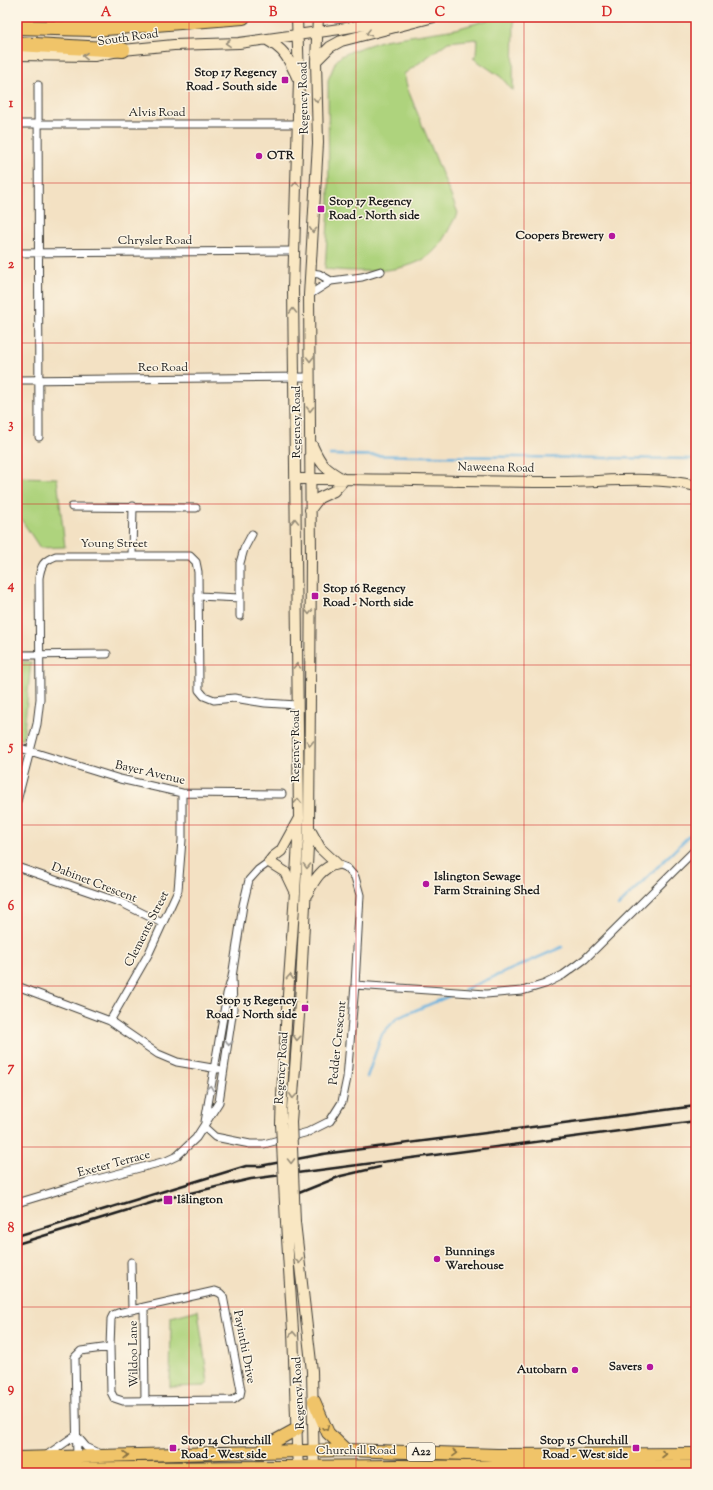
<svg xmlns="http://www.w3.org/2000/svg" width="713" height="1490" viewBox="0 0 713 1490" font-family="'Sorts Mill Goudy',serif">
<rect width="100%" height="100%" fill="#fcf5e5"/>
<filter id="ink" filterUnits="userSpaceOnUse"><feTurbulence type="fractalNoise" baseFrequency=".025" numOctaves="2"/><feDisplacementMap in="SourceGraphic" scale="8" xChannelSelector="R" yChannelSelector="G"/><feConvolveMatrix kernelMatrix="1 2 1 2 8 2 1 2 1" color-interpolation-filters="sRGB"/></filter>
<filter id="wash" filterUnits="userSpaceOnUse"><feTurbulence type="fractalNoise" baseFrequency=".012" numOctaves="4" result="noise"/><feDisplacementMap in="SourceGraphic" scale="16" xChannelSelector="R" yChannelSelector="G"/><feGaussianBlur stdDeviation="0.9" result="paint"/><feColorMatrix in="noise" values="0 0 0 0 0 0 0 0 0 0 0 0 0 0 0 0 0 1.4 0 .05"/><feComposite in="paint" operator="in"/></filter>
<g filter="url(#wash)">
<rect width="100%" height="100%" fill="#f3e1c3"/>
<path fill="#aed37d" stroke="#65784c" d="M498 17H514L513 91 501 77 473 58 476 55 477 39 448 42 404 74 408 90 458 213C451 224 445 239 436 249 413 276 357 272 325 269L329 207 328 80 336 61 341 56 354 50 384 40 456 29Z
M17 477 57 478 65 547 40 548 17 513Z
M17 662H31L23 740 17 738Z
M198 1310 208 1383 205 1386 170 1387 171 1317Z"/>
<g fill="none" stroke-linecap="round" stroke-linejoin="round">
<path stroke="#65afdd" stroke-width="2.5" d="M330 455 696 459
M618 906 696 829
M464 990 562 947
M367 1077 382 1034 397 1018 454 994"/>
</g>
</g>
<g filter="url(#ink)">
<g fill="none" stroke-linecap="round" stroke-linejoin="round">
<defs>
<path id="street" d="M38 85 39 437
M17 124H298
M17 253 293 251
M331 281 362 277 381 271
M309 295 331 281 319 274 310 273
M17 380 310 377
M72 507 196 508
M132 555 133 506
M198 596 240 598
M240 616V563L244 549 252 534
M17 655 107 654
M17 747 120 779 182 793 282 794
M17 801 37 724 40 699 39 578C41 565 43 561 56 556H190L196 562 198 572 199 690 204 696 214 700 234 698 265 703 297 705
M17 867 122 903 162 923
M355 985 486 994 522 991 545 984 563 975 585 959 696 849
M17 986 110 1021 158 1054 177 1062 218 1069
M110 1021 149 953 178 890 182 840V793
M205 1122 227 994 232 977 243 905 249 880 258 870 269 862
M204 1127 215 1137 250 1144H264L308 1132 330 1121 342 1102 347 1078 355 985 360 895 355 877 347 868 337 864
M17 1203 90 1181 166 1161 177 1156 196 1138 219 1102 233 1009 232 977
M131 1262 132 1309
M144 1307 145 1401
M47 1455 76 1435 86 1447 101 1454
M77 1459 75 1357 81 1351 110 1347 111 1319 113 1315 118 1313 215 1291 220 1293 223 1296 241 1390 240 1395 233 1400 123 1401 114 1398 111 1392 110 1347"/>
<path id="secondary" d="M267 40C285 50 288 58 297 77
M17 55 94 56 123 50 174 45 239 43 340 29 409 17
M316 61 330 47 341 41 434 17
M312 445C321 465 325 469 343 479
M295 479C383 478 471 482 560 482 605 482 651 475 696 486
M310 510 319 498 334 491 344 480
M309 828 320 848 337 864
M295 893 285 872 269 862 273 857 281 851 298 820
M307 894C314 881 321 867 337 864
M291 1122 300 1002 309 827 311 559 309 295 318 143 316 61 318 17
M281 1124C284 1022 295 920 299 818L293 290 299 80 297 17
M295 1222 312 1371 314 1473
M286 1223 293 1331 298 1473"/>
<path id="primary" d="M314 1401 328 1433 346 1450
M262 1451 266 1446 297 1429
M17 1458 346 1450 497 1455 696 1454
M17 1469 398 1466 476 1467 696 1466"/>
<path id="highway" d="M17 27 93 29 243 17
M17 44 123 50"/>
</defs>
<use href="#street" stroke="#3c3a35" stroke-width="9"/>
<use href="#secondary" stroke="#3c3a35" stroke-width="12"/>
<use href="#primary" stroke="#3c3a35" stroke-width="14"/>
<use href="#highway" stroke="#3c3a35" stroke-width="16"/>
<use href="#street" stroke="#fff" stroke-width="7"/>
<use href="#secondary" stroke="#f9e7c3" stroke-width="10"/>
<use href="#primary" stroke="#f0c469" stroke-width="12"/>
<use href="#highway" stroke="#f0c469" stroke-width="14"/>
<path stroke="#1c1c1c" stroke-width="2.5" d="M294 1195 341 1176 380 1167
M17 1236 246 1166H260L323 1154 696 1106
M17 1244 164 1199 251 1179 696 1121"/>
<defs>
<path id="secondary-bridge" d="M291 1122 295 1222
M281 1124 286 1223"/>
</defs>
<use href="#secondary-bridge" stroke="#3c3a35" stroke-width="12" stroke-linecap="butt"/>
<use href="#secondary-bridge" stroke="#f9e7c3" stroke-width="10"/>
</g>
<defs><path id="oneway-chevron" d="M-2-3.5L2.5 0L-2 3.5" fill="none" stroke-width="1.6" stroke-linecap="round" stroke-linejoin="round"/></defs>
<g stroke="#968c78">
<use href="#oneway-chevron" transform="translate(369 33) rotate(166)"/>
<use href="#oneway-chevron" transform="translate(228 43) rotate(178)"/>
<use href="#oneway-chevron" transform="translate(85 56) rotate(-179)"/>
<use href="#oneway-chevron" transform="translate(317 100) rotate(89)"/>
<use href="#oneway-chevron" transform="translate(296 184) rotate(-88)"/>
<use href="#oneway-chevron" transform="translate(313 230) rotate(94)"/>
<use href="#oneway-chevron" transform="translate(293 311) rotate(-91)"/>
<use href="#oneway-chevron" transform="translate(310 359) rotate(90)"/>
<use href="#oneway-chevron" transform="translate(310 409) rotate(90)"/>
<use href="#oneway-chevron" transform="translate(295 521) rotate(-91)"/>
<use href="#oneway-chevron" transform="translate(309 612) rotate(91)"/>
<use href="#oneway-chevron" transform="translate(297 666) rotate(-91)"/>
<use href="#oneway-chevron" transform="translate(310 743) rotate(90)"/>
<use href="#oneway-chevron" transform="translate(298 801) rotate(-90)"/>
<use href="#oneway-chevron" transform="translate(307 866) rotate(92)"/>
<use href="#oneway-chevron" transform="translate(290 977) rotate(-86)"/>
<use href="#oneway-chevron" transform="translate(297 1038) rotate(94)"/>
<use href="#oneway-chevron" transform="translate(293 1096) rotate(94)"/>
<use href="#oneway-chevron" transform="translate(291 1161) rotate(89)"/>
<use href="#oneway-chevron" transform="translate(299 1261) rotate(84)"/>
<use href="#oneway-chevron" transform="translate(293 1334) rotate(-92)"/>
</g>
<g stroke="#999">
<use href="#oneway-chevron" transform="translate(229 1043) rotate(100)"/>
<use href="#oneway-chevron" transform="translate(210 1088) rotate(-81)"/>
</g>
<g stroke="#867042">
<use href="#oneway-chevron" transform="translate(326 1428) rotate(65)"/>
<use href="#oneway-chevron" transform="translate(455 1453) rotate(2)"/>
<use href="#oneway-chevron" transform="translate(664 1454)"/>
<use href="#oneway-chevron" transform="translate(126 1455) rotate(-1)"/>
</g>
</g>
<path fill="none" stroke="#d62828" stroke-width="1" stroke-opacity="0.55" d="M189 17V1473M356 17V1473M524 17V1473M17 183H696M17 343H696M17 504H696M17 665H696M17 825H696M17 986H696M17 1147H696M17 1307H696"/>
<g fill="#b5179e" stroke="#fcf5e5" stroke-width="1.5">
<rect x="281" y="76" width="8" height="8" rx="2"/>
<circle cx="259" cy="156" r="4"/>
<rect x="317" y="205" width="8" height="8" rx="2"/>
<circle cx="612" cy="236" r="4"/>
<rect x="311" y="592" width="8" height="8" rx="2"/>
<circle cx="426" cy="884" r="4"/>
<rect x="301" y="1004" width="8" height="8" rx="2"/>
<rect x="163" y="1195" width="10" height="10" rx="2"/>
<circle cx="437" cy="1259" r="4"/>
<circle cx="650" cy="1367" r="4"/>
<circle cx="575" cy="1370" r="4"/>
<rect x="169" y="1444" width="8" height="8" rx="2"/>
<rect x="632" y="1444" width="8" height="8" rx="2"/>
</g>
<g text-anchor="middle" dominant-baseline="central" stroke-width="3" stroke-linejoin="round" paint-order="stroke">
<rect fill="#fcf5e5" stroke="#5f5d58" stroke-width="1" x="407" y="1443" width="28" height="18" rx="3"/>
<g font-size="11" font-weight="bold" fill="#1c1c1c">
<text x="421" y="1452">A22</text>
</g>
<g font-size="12" fill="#1c1c1c" stroke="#fcf5e5">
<text transform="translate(128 38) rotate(-8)">South Road</text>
<text transform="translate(304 98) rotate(-91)">Regency Road</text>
<text x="157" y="113">Alvis Road</text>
<text x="155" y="241">Chrysler Road</text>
<text x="163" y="368">Reo Road</text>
<text transform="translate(297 422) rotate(-90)">Regency Road</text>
<text transform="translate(496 468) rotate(1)">Naweena Road</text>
<text x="114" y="544">Young Street</text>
<text transform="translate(296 746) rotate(-90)">Regency Road</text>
<text transform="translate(150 773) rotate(13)">Bayer Avenue</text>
<text transform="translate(94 883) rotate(21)">Dabinet Crescent</text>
<text transform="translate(147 929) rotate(-63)">Clements Street</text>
<text transform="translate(338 1043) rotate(-84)">Pedder Crescent</text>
<text transform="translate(282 1068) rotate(-86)">Regency Road</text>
<text transform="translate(114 1164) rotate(-15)">Exeter Terrace</text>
<text transform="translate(244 1347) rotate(79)">Payinthi Drive</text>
<text transform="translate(134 1354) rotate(-91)">Wildoo Lane</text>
<text transform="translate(299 1393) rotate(-93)">Regency Road</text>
<text x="356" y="1451">Churchill Road</text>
</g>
<g font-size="12" font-weight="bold" fill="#1c1c1c" stroke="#fcf5e5" text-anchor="start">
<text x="277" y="73" text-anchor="end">Stop 17 Regency<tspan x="277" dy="14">Road - South side</tspan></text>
<text x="267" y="156">OTR</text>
<text x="329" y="202">Stop 17 Regency<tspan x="329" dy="14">Road - North side</tspan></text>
<text x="604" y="236" text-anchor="end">Coopers Brewery</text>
<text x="323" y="589">Stop 16 Regency<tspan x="323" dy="14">Road - North side</tspan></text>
<text x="434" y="877">Islington Sewage<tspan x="434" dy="14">Farm Straining Shed</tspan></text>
<text x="297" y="1001" text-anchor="end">Stop 15 Regency<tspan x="297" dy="14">Road - North side</tspan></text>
<text x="177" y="1200">Islington</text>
<text x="445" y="1252">Bunnings<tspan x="445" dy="14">Warehouse</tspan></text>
<text x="642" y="1367" text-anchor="end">Savers</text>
<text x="567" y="1370" text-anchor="end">Autobarn</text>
<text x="181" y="1441">Stop 14 Churchill<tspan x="181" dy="14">Road - West side</tspan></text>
<text x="628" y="1441" text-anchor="end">Stop 15 Churchill<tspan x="628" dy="14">Road - West side</tspan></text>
</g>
</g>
<rect width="713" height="1490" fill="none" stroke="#fcf5e5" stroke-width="44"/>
<rect x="22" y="22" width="669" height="1446" fill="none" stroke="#d62828" stroke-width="1.5"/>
<g font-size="13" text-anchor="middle" font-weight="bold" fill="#d62828">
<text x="106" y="16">A</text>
<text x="273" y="16">B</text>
<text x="440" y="16">C</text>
<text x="607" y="16">D</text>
<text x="11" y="107">1</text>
<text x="11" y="268">2</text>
<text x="11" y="428">3</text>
<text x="11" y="589">4</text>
<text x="11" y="750">5</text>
<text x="11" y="910">6</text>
<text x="11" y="1071">7</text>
<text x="11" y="1232">8</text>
<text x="11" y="1392">9</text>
</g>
</svg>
